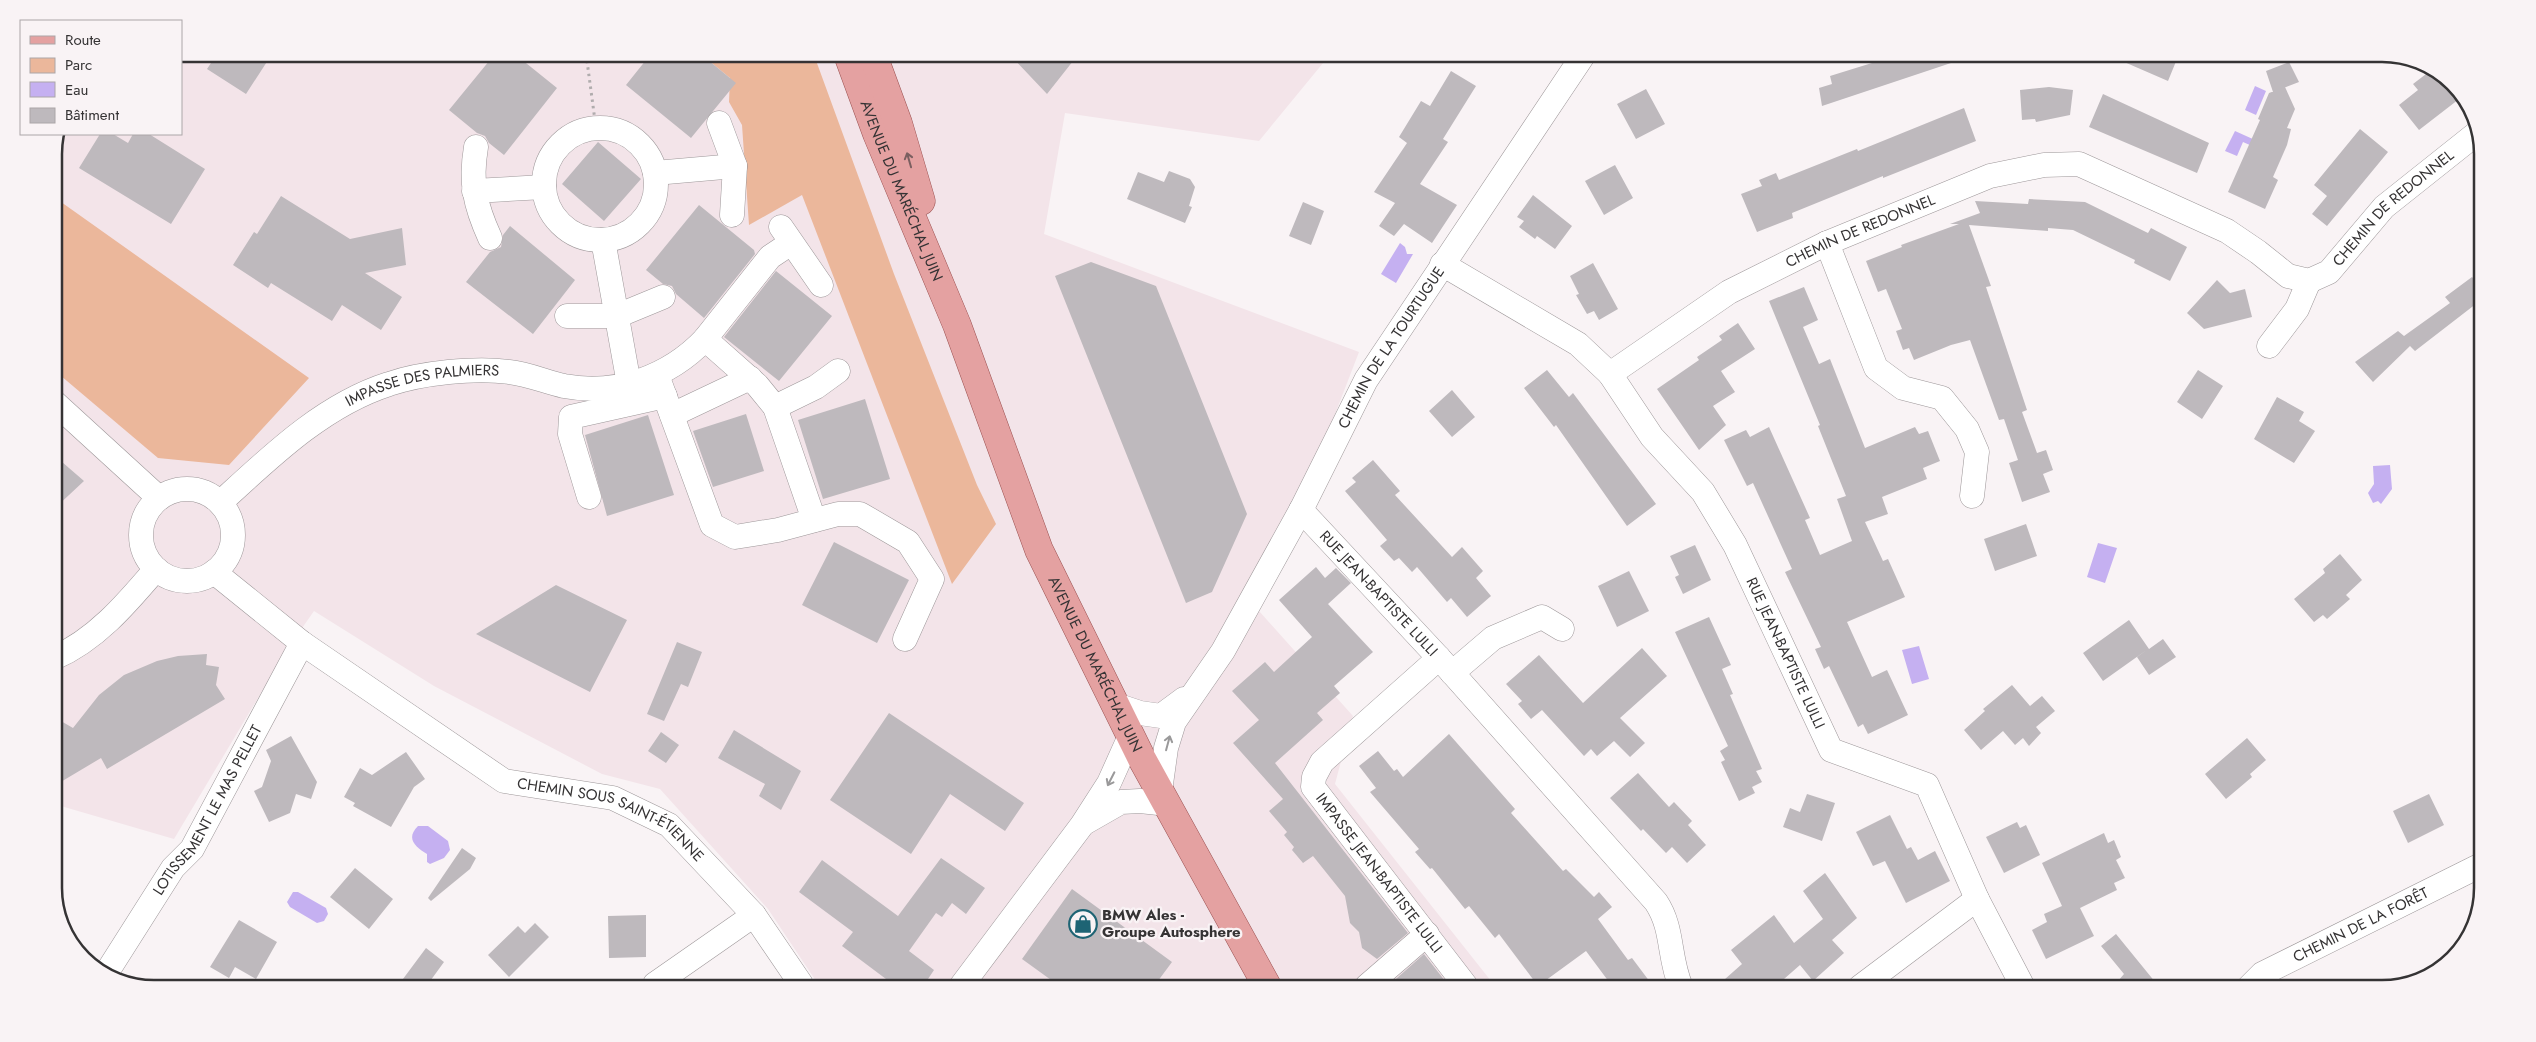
<svg xmlns="http://www.w3.org/2000/svg" width="2536" height="1042" viewBox="0 0 2536 1042" font-family="Jost,sans-serif">
<rect width="100%" height="100%" fill="#f9f3f5"/>
<path fill="#f3e4e9" d="M181 54 1328 57 1259 141 1065 113 1044 234 1359 352 1259 611 1353 716 1335 784 1495 986 818 984 768 909 660 789 602 774 434 686 314 611 286 651 174 839 54 804V148L58 134H181Z"/>
<path fill="#ebb79b" d="M702 55H814L894 274 977 485 996 524 952 584 802 195 749 225 742 125 729 102 730 78Z
M54 197 309 378 229 465 158 458 54 370Z"/>
<path fill="#c5b0f1" d="M2255 86 2266 91 2256 115 2245 110Z
M2235 131 2255 140 2252 146 2243 142 2237 156 2225 151Z
M1400 243 1405 247 1407 254H1413L1396 283 1381 274Z
M2390 465 2392 489 2381 504 2378 501 2373 503 2368 493 2374 484 2373 466Z
M2098 543 2117 548 2105 583 2087 577Z
M1919 646 1929 679 1912 684 1902 650Z
M418 826H428L448 841 450 850 444 858 430 864 427 862V854C416 847 405 839 418 826Z
M293 892H298L326 908 328 914 324 921 317 923 290 907 287 902Z"/>
<path fill="#beb9bd" d="M217 54H272L246 94 207 69Z
M494 55H516L557 88 504 155 489 143 485 136 477 133 449 110Z
M650 55H702L736 83 691 138 626 85Z
M1011 56H1077L1047 94Z
M1888 58H1953L1954 62 1822 106 1819 88 1832 84 1830 76Z
M2115 58 2165 59H2177L2168 81Z
M2289 62 2299 82 2273 92 2266 71Z
M1451 71 1476 86 1443 139 1448 142 1420 184 1457 205 1432 243 1404 224 1394 236 1379 226 1395 203 1374 192 1407 143 1399 137 1421 101 1430 106Z
M2430 71 2461 93 2463 96 2419 130 2399 105 2418 90 2413 84Z
M2049 87 2073 90 2070 115 2036 122 2035 119 2022 120 2020 90Z
M2285 87 2295 109 2287 128 2291 129 2287 145 2273 177 2278 180 2265 209 2228 192 2260 120 2258 119 2269 93Z
M1646 89 1665 124 1636 139 1617 104Z
M2103 94 2209 143 2197 173 2089 127Z
M1964 108 1976 141 1883 178V176L1792 213 1793 218 1757 232 1741 194 1762 186 1759 180 1776 173 1779 180 1857 149 1858 151Z
M2360 129 2388 152 2327 226 2312 214 2327 196 2314 185Z
M100 134H113L128 143 133 134H149L205 169 171 224 79 168Z
M598 142 641 179 604 221 562 184Z
M1615 165 1633 198 1604 215 1585 181Z
M1169 171 1190 179 1195 187 1189 206 1192 207 1185 223 1127 199 1138 172 1164 182Z
M1533 195 1572 226 1555 249 1537 236 1535 239 1519 227 1524 221 1517 217Z
M281 196 350 239 402 228 406 265 365 273 402 297 381 330 342 305 332 321 271 283 268 288 233 265 254 232 257 234Z
M2029 199 2085 202 2148 233 2151 228 2187 247 2170 281 2134 263 2135 260 2073 230 2048 228V231L1969 225 1991 286 1986 287 2027 410 2022 412 2037 453 2046 450 2053 470 2043 474 2050 492 2022 502 2009 463 2018 460 2004 419 1999 420 1970 340 1951 345 1914 360 1909 348 1903 350 1896 331 1902 329 1886 289 1878 292 1866 261 1902 247 1901 245 1959 224H1950L1980 213 1975 201 2028 204Z
M1303 202 1324 211 1311 245 1289 236Z
M699 205 754 250 755 254 704 318 676 294 672 286 663 284 646 270Z
M510 226 575 280 533 334 466 282 490 252 501 247 503 235Z
M1091 262 1156 286 1247 514 1212 592 1186 603 1055 276Z
M1593 263 1618 309 1599 320 1594 311 1587 314 1576 295 1579 294 1570 276Z
M776 271 832 316 779 381 724 337Z
M2472 277 2481 286V300L2415 351 2410 346 2373 382 2355 362 2398 331 2404 336 2450 303 2445 297Z
M2217 280 2230 293 2245 289 2252 317 2204 329 2187 313Z
M1804 287 1818 320 1803 327 1819 364 1830 359 1865 448 1915 427 1919 434 1928 431 1940 461 1923 468 1927 479 1882 497 1888 514 1865 522 1883 561 1888 559 1905 597 1847 622 1872 677 1887 670 1908 715 1868 734 1863 724 1858 727 1829 666 1824 669 1815 649 1821 647 1785 572 1792 569 1753 483 1747 486 1724 440 1746 430 1750 437 1769 427 1810 518 1805 520 1820 555 1852 541 1837 499 1846 496 1818 426 1820 425 1769 301Z
M1738 323 1755 349 1721 371 1735 392 1713 406 1726 425 1699 450 1657 389 1699 360 1697 357 1722 340 1719 336Z
M1547 370 1569 397 1573 393 1656 504 1627 526 1556 425 1554 427 1524 388Z
M2198 370 2223 386 2202 419 2177 402Z
M1452 390 1475 417 1452 437 1429 411Z
M2277 397 2304 412 2299 421 2315 431 2294 463 2254 439Z
M865 399 890 479 823 499 798 420Z
M746 414 764 471 713 487 693 431Z
M648 415 674 495 607 516 585 435Z
M54 455 84 481 54 509Z
M1373 460 1400 491 1395 495 1452 557 1462 547 1483 571 1476 578 1491 596 1467 617 1451 598 1447 602 1417 567 1412 572 1399 558 1394 561 1380 546 1387 540 1345 491 1356 482 1352 478Z
M2026 524 2037 556 1995 571 1984 539Z
M834 542 909 580 877 643 802 605Z
M1695 545 1711 580 1683 594 1675 577 1679 575 1670 556Z
M2340 554 2362 580 2346 595 2350 599 2327 619 2323 615 2314 622 2294 599 2325 573 2323 569Z
M1316 567 1325 578 1336 568 1351 583 1328 604 1373 652 1334 686 1340 693 1317 713 1323 720 1275 763 1408 933 1377 959 1362 948 1359 932 1350 923 1345 896 1313 856 1303 863 1292 850 1294 847 1284 835 1287 832 1269 811 1283 799 1233 743 1259 720 1232 691 1265 662 1274 672 1312 637 1279 600Z
M1629 571 1649 611 1617 627 1598 586Z
M556 585 627 620 590 692 476 634Z
M1709 617 1731 665 1722 669 1733 694 1730 695 1762 769 1756 771 1762 782 1752 787 1755 793 1739 801 1721 762 1725 760 1720 751 1728 746 1675 632Z
M2129 620 2149 649 2163 639 2176 657 2149 675 2137 657 2148 649 2103 681 2083 653Z
M677 642 702 652 688 687 681 684 664 721 647 714Z
M1642 648 1667 676 1620 718 1645 743 1630 757 1614 741 1597 756 1591 749 1584 756 1542 710 1531 719 1518 704 1522 701 1506 684 1539 655 1583 703Z
M207 654 206 665 219 667 216 685 225 699 107 769 101 758 54 786V717L73 728 99 695 124 675 157 661 178 656Z
M2012 685 2030 706 2042 696 2055 711 2036 727 2041 733 2029 746 2023 738 2015 745 2003 731 1981 750 1964 730 1985 711 1983 709Z
M889 713 1024 803 1005 831 950 794 911 854 830 800Z
M734 730 801 771 781 810 759 796 765 784 718 758Z
M661 732 679 745 666 763 648 751Z
M1449 734 1515 809 1511 813 1563 871 1566 869 1594 897 1599 892 1612 907 1598 919 1628 960 1632 958 1653 986H1612L1586 951 1538 986 1499 934 1495 938 1469 906 1465 909 1432 868 1430 869 1415 852 1419 849 1370 792 1376 788 1359 766 1378 751 1394 771 1397 769 1403 777Z
M291 736 317 782 311 799 296 794 290 813 269 822 254 791 262 787 271 761 266 750Z
M2247 738 2266 760 2250 774 2252 777 2226 799 2205 774Z
M406 752 425 779 414 787 391 827 353 806 355 803 344 797 360 768 372 775Z
M1638 773 1669 807 1674 802 1692 821 1688 825 1706 845 1687 863 1672 847 1666 853 1643 829 1641 831 1610 798Z
M1807 794 1835 803 1822 841 1783 827 1790 808 1800 812Z
M2429 794 2444 825 2408 843 2393 811Z
M1890 815 1907 849 1911 847 1918 860 1935 851 1950 881 1906 903 1885 861 1873 866 1856 832Z
M2017 822 2020 828 2026 825 2040 855 2004 873 1986 837Z
M2104 833 2108 843 2114 840 2121 857 2116 860 2125 878 2114 883 2117 890 2080 908 2094 936 2046 959 2032 930 2047 922 2044 914 2062 906 2042 863Z
M462 848 476 858 470 869 431 901 428 898Z
M941 858 985 888 966 914 952 903 942 917 936 913 909 951 934 970 924 985H894L842 946 853 932 799 892 822 860 898 916Z
M355 868 393 899 369 929 330 897Z
M1825 873 1857 918 1832 940 1844 953 1813 981 1800 965 1775 987H1716L1742 964 1731 950 1774 915 1794 943 1823 919 1803 891Z
M1072 889 1172 962 1155 985H1058L1022 959Z
M646 915V957L609 958 608 916Z
M239 920 277 942 256 979 235 967 229 978 210 967Z
M535 923 549 937 509 977 488 955 518 926 525 933Z
M2116 934 2160 988H2112L2124 974 2101 946Z
M426 948 444 962 428 984 400 983Z
M1424 954 1449 986H1388Z"/>
<g fill="none" stroke-linecap="round" stroke-linejoin="round">
<defs>
<g id="minor">
<path d="M719 123 735 166 732 215"/>
<circle cx="600" cy="184" r="56"/>
<path d="M476 147C470 183 475 205 490 238"/>
<path d="M655 173 735 166"/>
<path d="M474 191 544 187"/>
<path d="M781 227 821 285"/>
<path d="M603 240 629 384"/>
<path d="M1827 243 1876 368 1903 388 1942 398 1967 429 1977 452 1972 496"/>
<path id="s1" d="M1442 264 1578 344 1610 374 1729 292 1827 243 1990 176 2044 165 2079 164 2227 231 2258 252 2288 276 2309 281 2329 272 2384 207 2477 133"/>
<path d="M567 316H617L663 297"/>
<path d="M705 339 770 257 791 243"/>
<path d="M2269 346 2297 309 2309 281"/>
<path id="s2" d="M1610 374 1652 437 1703 492 1735 545 1831 750 1927 785 1977 899 2023 987"/>
<path d="M657 375 712 525 735 537 778 530 838 514H860L908 542 932 579 905 639"/>
<path d="M54 402 159 498"/>
<path d="M775 407 816 387 838 371"/>
<path d="M672 415 750 378"/>
<circle cx="187" cy="535" r="46"/>
<path d="M589 497 570 434 571 417 665 396"/>
<path id="s3" d="M220 503C270 457 323 405 389 384 421 373 476 367 509 372 528 374 546 382 564 386 616 396 669 377 705 339L757 385 775 407 814 520"/>
<path id="s4" d="M1301 510 1439 658 1656 902C1674 929 1668 957 1681 987"/>
<path id="s5" d="M214 572 302 643 504 781 613 798 669 825 754 915 801 984"/>
<path d="M54 658C96 640 127 603 156 569"/>
<path id="s6" d="M1439 658 1322 762 1314 777 1313 787 1466 986"/>
<path d="M1452 673 1493 638 1542 617 1562 629"/>
<path d="M1116 705 1140 713 1161 716 1184 699"/>
<path id="s7" d="M1160 791 1166 748 1174 722 1223 651 1301 510 1366 380 1582 57"/>
<path d="M1086 822 1121 802 1140 801 1168 804"/>
<path id="s8" d="M107 972 173 868 192 849 302 643"/>
<path d="M655 984 754 915"/>
<path d="M962 985 1082 825 1109 783 1131 734"/>
<path d="M1367 986 1427 934"/>
<path d="M1860 987 1977 899"/>
<path id="s9" d="M2248 988 2262 974 2477 867"/>
</g>
<g id="major">
<path id="s10" d="M848 55 877 134 957 325 1039 550 1142 759 1267 986"/>
<path d="M873 55 898 123 921 201"/>
</g>
</defs>
<use href="#minor" stroke="#9d9799" stroke-width="25"/>
<use href="#major" stroke="#9b5252" stroke-width="29"/>
<path stroke="#b0acad" stroke-width="3" stroke-dasharray="2.5 4" stroke-linecap="butt" d="M584 55 587 61 596 128"/>
<use href="#minor" stroke="#fff" stroke-width="24"/>
<use href="#major" stroke="#e4a1a1" stroke-width="28"/>
</g>
<defs><path id="oneway-shaft" d="M-6 0H5M1.5-3L5.5 0L1.5 3" fill="none" stroke-width="1.6" stroke-linecap="round" stroke-linejoin="round" transform="scale(1.25)"/></defs>
<use stroke="#7b5f60" href="#oneway-shaft" transform="translate(909 160) rotate(-106)"/>
<g stroke="#9a999a">
<use href="#oneway-shaft" transform="translate(1168 743) rotate(-75)"/>
<use href="#oneway-shaft" transform="translate(1111 779) rotate(117)"/>
</g>
<defs>
<symbol id="shop-ring" viewBox="-11 -11 22 22"><circle r="9.5" fill="#f9f3f5" stroke="#1e6474" stroke-width="1.5"/><path d="M-5-2.5h2.3a2.7 3.5 0 0 1 5.4 0H5L5.5 6h-11ZM-1.5-2.5h3a1.5 2.3 0 0 0-3 0Z" fill="#1e6474"/></symbol>
</defs>
<g fill-rule="evenodd">
<use href="#shop-ring" x="1067" y="908" width="32" height="32"/>
</g>
<g text-anchor="middle" dominant-baseline="central" stroke-width="4.5" stroke-linejoin="round" paint-order="stroke">
<g font-size="15" fill="#353334" stroke="#f9f3f5">
<text stroke="none"><textPath href="#s10" startOffset="146">AVENUE DU MARÉCHAL JUIN</textPath></text>
<text stroke="none"><textPath href="#s1" startOffset="1095">CHEMIN DE REDONNEL</textPath></text>
<text stroke="none"><textPath href="#s1" startOffset="491">CHEMIN DE REDONNEL</textPath></text>
<text stroke="none"><textPath href="#s7" startOffset="504">CHEMIN DE LA TOURTUGUE</textPath></text>
<text stroke="none"><textPath href="#s3" startOffset="241">IMPASSE DES PALMIERS</textPath></text>
<text stroke="none"><textPath href="#s4" startOffset="114">RUE JEAN-BAPTISTE LULLI</textPath></text>
<text stroke="none"><textPath href="#s2" startOffset="332">RUE JEAN-BAPTISTE LULLI</textPath></text>
<text stroke="none"><textPath href="#s10" startOffset="658">AVENUE DU MARÉCHAL JUIN</textPath></text>
<text stroke="none"><textPath href="#s8" startOffset="191">LOTISSEMENT LE MAS PELLET</textPath></text>
<text stroke="none"><textPath href="#s5" startOffset="474">CHEMIN SOUS SAINT-ÉTIENNE</textPath></text>
<text stroke="none"><textPath href="#s6" startOffset="292">IMPASSE JEAN-BAPTISTE LULLI</textPath></text>
<text stroke="none"><textPath href="#s9" startOffset="130">CHEMIN DE LA FORÊT</textPath></text>
</g>
<g font-size="15" font-weight="bold" fill="#353334" stroke="#f9f3f5" text-anchor="start">
<text x="1102" y="915">BMW Ales -<tspan x="1102" dy="17">Groupe Autosphere</tspan></text>
</g>
</g>
<path d="M0 0H2536V1042H0ZM154 62H2382A92 92 0 0 1 2474 154V888A92 92 0 0 1 2382 980H154A92 92 0 0 1 62 888V154A92 92 0 0 1 154 62Z" fill="#f9f3f5" fill-rule="evenodd"/>
<path fill="none" stroke="#353334" stroke-width="2.5" d="M154 62H2382A92 92 0 0 1 2474 154V888A92 92 0 0 1 2382 980H154A92 92 0 0 1 62 888V154A92 92 0 0 1 154 62Z"/>
<rect x="20" y="20" width="162" height="115" fill="#f9f3f5" stroke="#aba6a8"/>
<rect x="30" y="36" width="25" height="8" fill="#e4a1a1" stroke="#aba6a8"/>
<text x="65" y="45" font-size="15" fill="#353334">Route</text>
<rect x="30" y="58" width="25" height="15" fill="#ebb79b" stroke="#aba6a8"/>
<text x="65" y="70" font-size="15" fill="#353334">Parc</text>
<rect x="30" y="82" width="25" height="15" fill="#c5b0f1" stroke="#aba6a8"/>
<text x="65" y="95" font-size="15" fill="#353334">Eau</text>
<rect x="30" y="108" width="25" height="15" fill="#beb9bd" stroke="#aba6a8"/>
<text x="65" y="120" font-size="15" fill="#353334">Bâtiment</text>
</svg>
